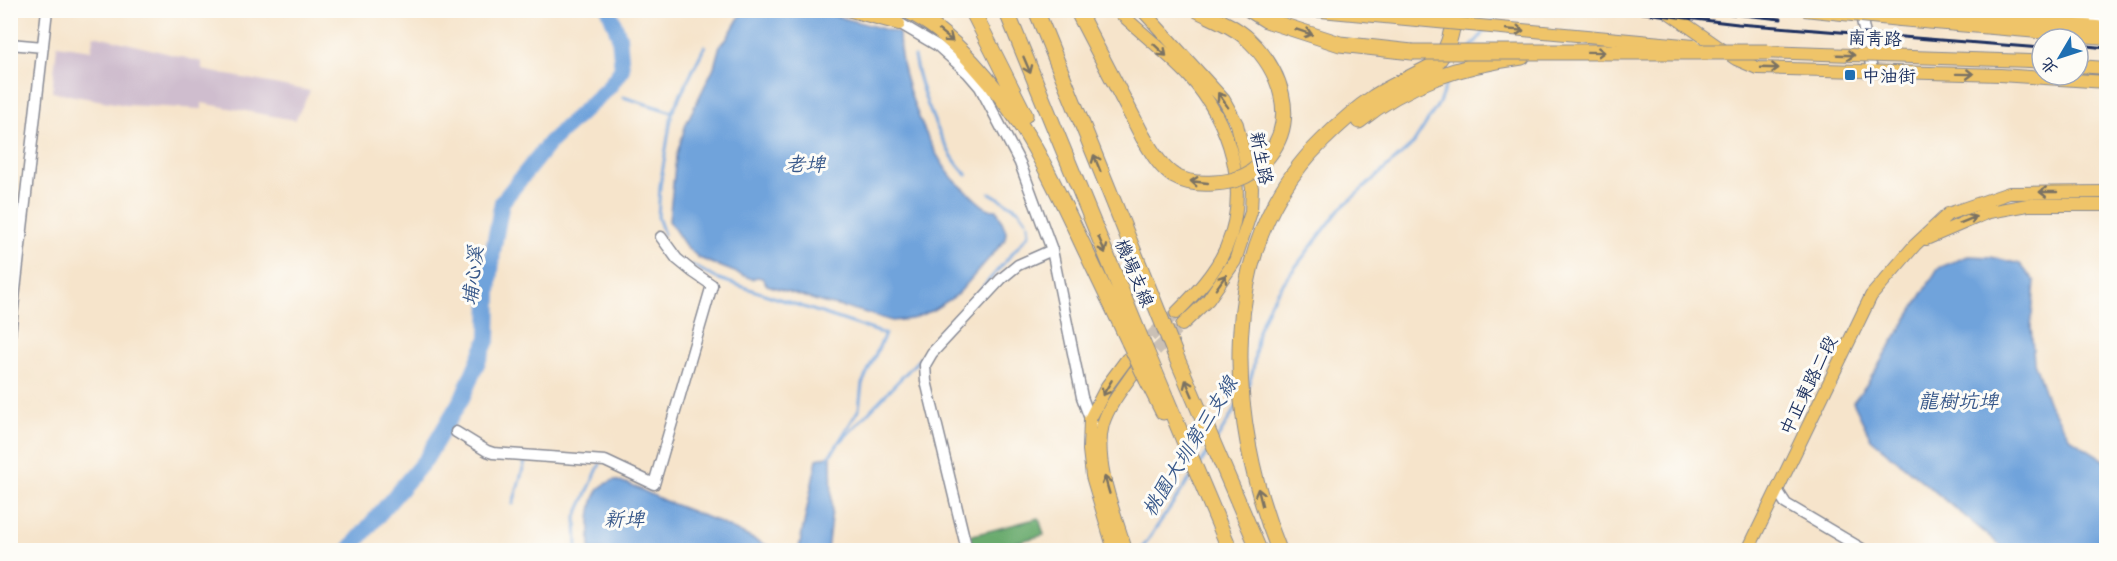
<svg xmlns="http://www.w3.org/2000/svg" width="2117" height="561" viewBox="0 0 2117 561" font-family="Delius,'LXGW WenKai TC',sans-serif">
<rect width="100%" height="100%" fill="#fdfcf7"/>
<filter id="ink" filterUnits="userSpaceOnUse"><feTurbulence type="fractalNoise" baseFrequency=".0167" numOctaves="2"/><feDisplacementMap in="SourceGraphic" scale="12" xChannelSelector="R" yChannelSelector="G"/><feConvolveMatrix kernelMatrix="1 2 1 2 8 2 1 2 1" color-interpolation-filters="sRGB"/></filter>
<filter id="wash" filterUnits="userSpaceOnUse"><feTurbulence type="fractalNoise" baseFrequency=".008" numOctaves="4" result="noise"/><feDisplacementMap in="SourceGraphic" scale="24" xChannelSelector="R" yChannelSelector="G"/><feGaussianBlur stdDeviation="1.35" result="paint"/><feColorMatrix in="noise" values="0 0 0 0 0 0 0 0 0 0 0 0 0 0 0 0 0 1.4 0 .05"/><feComposite in="paint" operator="in"/></filter>
<g filter="url(#wash)">
<rect width="100%" height="100%" fill="#f6e4cb"/>
<path fill="#cfbdce" d="M94 35 202 62V70L310 91 295 120 202 103V109L126 105 52 92 57 45 91 50Z"/>
<path fill="#6aab6e" stroke="#426d66" stroke-width="1.5" d="M1039 518 1044 535 986 550H972L969 536Z"/>
<path fill="#6fa3db" stroke="#45699c" stroke-width="1.5" d="M817 11 899 33C899 75 925 142 951 176 956 183 964 188 971 195 980 203 985 210 997 210L1006 231 1005 240 957 295 933 310 912 319 892 321 860 311 824 303 767 285 762 278 757 277 752 279 699 258 685 245 669 221 676 157 686 124 714 67 720 45 726 40 740 16V11Z
M1968 256 1991 257 2020 264 2035 282 2031 327 2034 362 2048 402 2070 438 2106 461V550H2006L1871 439 1853 402 1867 384 1938 268Z
M831 455 832 511 827 550H797L799 548 817 459Z
M614 480 629 484 665 501 714 520 776 550H590C590 533 587 501 601 487 604 484 610 482 614 480Z"/>
<g fill="none" stroke-linecap="round" stroke-linejoin="round">
<path stroke="#6fa3db" stroke-width="3" d="M1493 22 1503 10
M1471 47 1486 30
M914 57C920 90 943 153 967 175
M623 97 672 112 660 186 658 217 664 234
M672 112 705 46
M990 193 1019 210 1026 220
M692 265 716 278 885 334 862 384 859 409 837 445
M938 339 1029 234 1028 224
M1248 387 1253 370 1258 331 1270 303 1287 278 1340 209 1413 144 1439 103 1448 79
M1217 439 1237 406
M841 441 928 350
M829 456 837 446
M1200 464 1210 449
M513 504 525 462
M577 550 576 517 600 464
M1141 550 1193 474"/>
<path stroke="#6fa3db" stroke-width="16" d="M349 550 426 459 462 398 488 338 489 291 493 251 502 202 550 142 609 87 622 69 619 36 609 10"/>
</g>
</g>
<g filter="url(#ink)">
<g fill="none" stroke-linecap="round" stroke-linejoin="round">
<path stroke="#cac0b5" stroke-width="12" stroke-dasharray="12 6" stroke-linecap="butt" d="M1137 349 1176 313
M1143 363 1182 325"/>
<defs>
<path id="minor" d="M877 10 938 46 968 73 980 87 1020 163 1052 250 1082 397 1092 424
M1860 10 1872 70
M2069 10 2075 17H2106
M10 44 43 47
M10 334 47 10
M456 432 487 451 493 453 605 461 654 484 712 285 693 272 677 259 661 237
M1777 490 1786 504 1864 550
M967 550 926 381 925 365 932 353 1001 279 1018 265 1052 250"/>
<path id="major" d="M847 10 899 24
M1117 10C1140 32 1166 52 1188 75 1230 121 1251 189 1226 248 1215 273 1195 294 1176 313
M1142 10 1224 100 1237 124 1252 188 1251 212 1235 261 1208 300 1182 325
M1665 10 1736 59 1757 68 2000 75 2106 82
M1924 10 2106 28
M1900 20 2106 38
M2030 61 2042 62
M2078 66 2106 68
M1926 239 1989 212 2028 205H2106
M1114 550 1092 476 1089 450 1090 419 1107 386 1127 359
M1126 550C1115 514 1093 462 1103 424 1109 405 1123 388 1134 372
M1748 550 1871 296 1915 245 1948 214 2009 193 2106 192"/>
<path id="highway" d="M905 10C932 22 953 41 973 63 1021 115 1044 163 1074 226 1092 265 1111 303 1129 342
M972 10 1025 115
M1006 10 1138 332
M1036 10 1159 314
M1077 10 1143 137
M1250 10 1266 20 1340 44 1412 52
M1359 121C1407 82 1462 65 1522 57
M1175 354 1259 550
M1155 372 1230 550
M1147 380 1163 412
M1279 550C1227 421 1214 246 1322 141 1338 125 1356 109 1374 97 1393 85 1414 76 1434 65 1450 50 1452 30 1455 10"/>
</defs>
<use href="#minor" stroke="#888a94" stroke-width="13"/>
<use href="#major" stroke="#888a94" stroke-width="14"/>
<use href="#highway" stroke="#888a94" stroke-width="17"/>
<use href="#minor" stroke="#fff" stroke-width="10"/>
<use href="#major" stroke="#efc469" stroke-width="12"/>
<use href="#highway" stroke="#efc469" stroke-width="15"/>
<path stroke="#1b2f5e" stroke-width="3" d="M1618 10 1738 24 2042 48
M1695 10 1781 19
M2078 45 2106 48"/>
<defs>
<path id="major-bridge" d="M1310 10 1694 46
M1804 10 1900 20
M1760 52 2030 61"/>
<path id="highway-bridge" d="M1412 52H1767
M1143 137C1151 150 1160 167 1174 176 1186 183 1201 184 1214 183 1238 182 1255 174 1269 155 1298 117 1280 70 1249 40 1234 26 1215 19 1197 10
M1159 314 1175 354
M1138 332 1155 372
M1129 342 1147 380"/>
</defs>
<use href="#major-bridge" stroke="#888a94" stroke-width="14" stroke-linecap="butt"/>
<use href="#highway-bridge" stroke="#888a94" stroke-width="17" stroke-linecap="butt"/>
<use href="#major-bridge" stroke="#efc469" stroke-width="12"/>
<use href="#highway-bridge" stroke="#efc469" stroke-width="15"/>
</g>
<defs><path id="oneway-shaft" d="M-6 0H5M1.5-3L5.5 0L1.5 3" fill="none" stroke-width="1.6" stroke-linecap="round" stroke-linejoin="round" transform="scale(1.5)"/></defs>
<g stroke="#7a7263">
<use href="#oneway-shaft" transform="translate(1515 30) rotate(5)"/>
<use href="#oneway-shaft" transform="translate(1304 32) rotate(18)"/>
<use href="#oneway-shaft" transform="translate(946 36) rotate(39)"/>
<use href="#oneway-shaft" transform="translate(1160 50) rotate(43)"/>
<use href="#oneway-shaft" transform="translate(1596 52) rotate(1)"/>
<use href="#oneway-shaft" transform="translate(1846 55) rotate(2)"/>
<use href="#oneway-shaft" transform="translate(1027 65) rotate(67)"/>
<use href="#oneway-shaft" transform="translate(1770 68) rotate(2)"/>
<use href="#oneway-shaft" transform="translate(1965 74) rotate(1)"/>
<use href="#oneway-shaft" transform="translate(1223 100) rotate(-125)"/>
<use href="#oneway-shaft" transform="translate(1097 163) rotate(-112)"/>
<use href="#oneway-shaft" transform="translate(1199 182) rotate(-174)"/>
<use href="#oneway-shaft" transform="translate(2048 192) rotate(-180)"/>
<use href="#oneway-shaft" transform="translate(1968 220) rotate(-22)"/>
<use href="#oneway-shaft" transform="translate(1102 245) rotate(67)"/>
<use href="#oneway-shaft" transform="translate(1221 282) rotate(-55)"/>
<use href="#oneway-shaft" transform="translate(1107 388) rotate(121)"/>
<use href="#oneway-shaft" transform="translate(1189 388) rotate(-113)"/>
<use href="#oneway-shaft" transform="translate(1107 485) rotate(-106)"/>
<use href="#oneway-shaft" transform="translate(1260 497) rotate(-104)"/>
</g>
</g>
<rect fill="#1f6fb2" stroke="#fdfcf7" stroke-width="2" x="1844" y="69" width="12" height="12" rx="3"/>
<g text-anchor="middle" dominant-baseline="central" stroke-width="6" stroke-linejoin="round" paint-order="stroke">
<g font-size="18" fill="#1b2f5e" stroke="#fdfcf7">
<text transform="translate(1875 38) rotate(2)">南青路</text>
<text transform="translate(1262 158) rotate(79)">新生路</text>
<text transform="translate(1135 273) rotate(67)">機場支線</text>
<text transform="translate(1808 385) rotate(-64)">中正東路二段</text>
</g>
<g font-size="18" fill="#1b2f5e" stroke="#fdfcf7" text-anchor="start">
<text x="1862" y="75">中油街</text>
</g>
<g font-size="20" font-style="italic" fill="#38588a" stroke="#fdfcf7">
<text x="805" y="163">老埤</text>
<text transform="translate(472 276) rotate(-84)">埔心溪</text>
<text x="1958" y="400">龍樹坑埤</text>
<text transform="translate(1189 446) rotate(-58)">桃園大圳第三支線</text>
<text x="624" y="518">新埤</text>
</g>
</g>
<rect width="2117" height="561" fill="none" stroke="#fdfcf7" stroke-width="36"/>
<g transform="translate(2060 57) rotate(231)"><circle r="28" fill="#fdfcf7" stroke="#a3aaba" stroke-width="1.5"/>
<path d="M0-4.5L10 22L0 15L-10 22Z" fill="#1f6fb2"/>
<text y="-9" font-size="16" font-weight="bold" text-anchor="middle" fill="#1b2f5e">北</text>
</g>
</svg>
